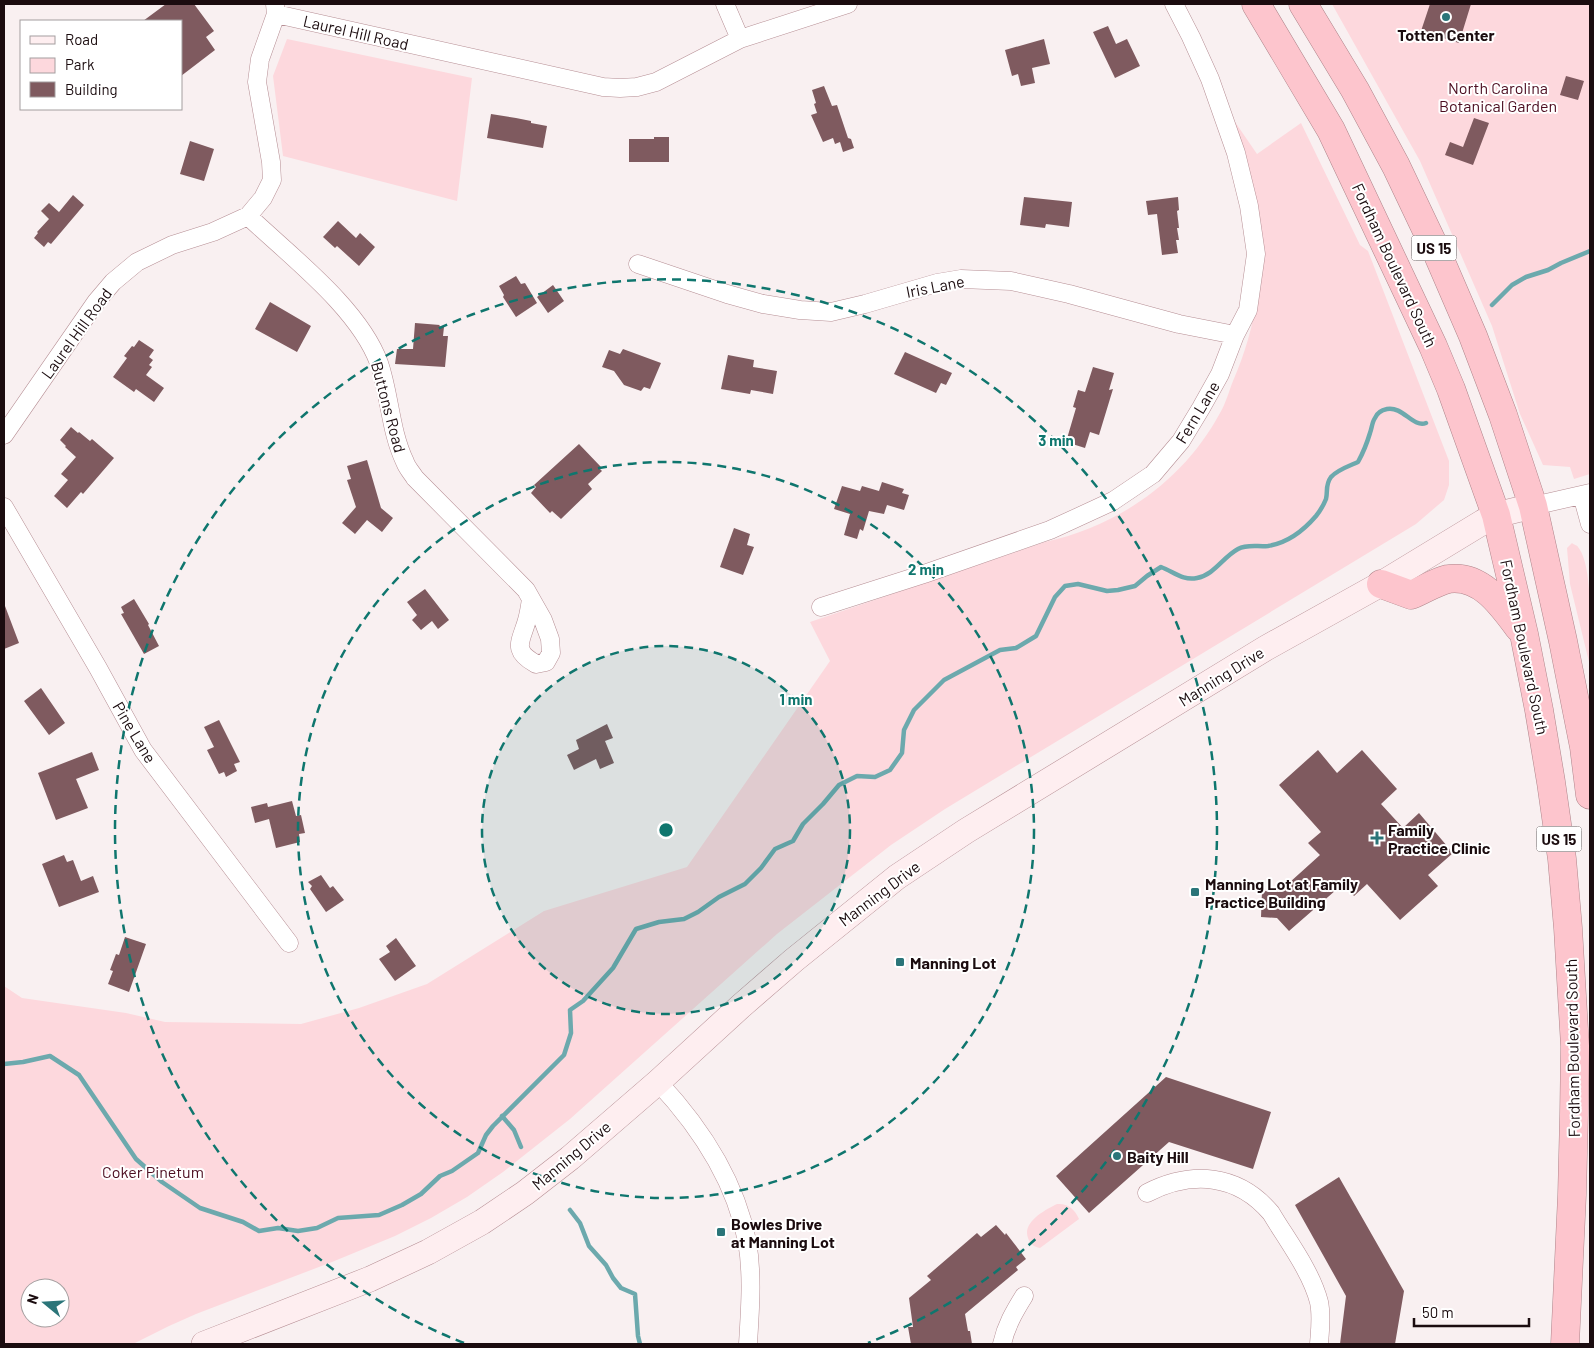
<svg xmlns="http://www.w3.org/2000/svg" width="1594" height="1348" viewBox="0 0 1594 1348" font-family="Barlow,sans-serif">
<rect width="100%" height="100%" fill="#f9f0f1"/>
<path fill="#fdd8dd" fill-rule="evenodd" d="M1332 4H1590V474L1574 479 1570 467 1543 465 1520 414 1492 326 1420 161Z
M287 39 472 78 457 201 283 156 273 76Z
M1222 103 1257 154 1301 123 1360 245 1368 251 1449 461V485L1444 500 1416 524 945 809 891 845 777 934 570 1119 503 1172 467 1197 431 1218 395 1236 332 1262 196 1314 169 1326 133 1344H4V986L22 998 126 1013 165 1022 301 1024 359 1008 427 984 544 911 687 867 830 661 810 622 1045 542C1119 526 1184 480 1220 413 1226 403 1229 391 1233 381 1245 353 1253 326 1257 297ZM30 1288H60V1318H30Z
M1572 543C1573 544 1578 546 1578 547 1594 566 1590 640 1590 666L1570 584 1567 548Z
M1057 1204C1067 1203 1075 1209 1079 1219L1040 1248C1034 1247 1030 1244 1028 1238 1022 1222 1045 1210 1057 1204Z"/>
<g fill="none" stroke-linecap="round" stroke-linejoin="round">
<path stroke="#6ca9ad" stroke-width="4.5" d="M1492 305 1512 285 1526 277 1548 270 1561 263 1590 251
M4 1064 23 1062 50 1056 79 1075 136 1159 162 1182 200 1208 243 1222 259 1231 278 1228 298 1231 317 1228 338 1218 379 1215 402 1205 421 1194 440 1176 452 1171 478 1153 486 1135 493 1126 564 1055 571 1033 570 1010 583 1001 613 968 636 929 659 922 684 919 698 912 719 897 745 884 761 868 775 849 793 841 803 824 823 804 839 785 857 776 875 777 890 770 902 753 904 730 914 710 944 680 1000 650 1016 648 1036 636 1055 597 1065 586 1078 584 1107 591 1118 590 1135 586 1147 576 1161 567C1174 572 1183 581 1197 578 1214 575 1223 557 1238 549 1247 544 1258 547 1268 546 1287 543 1304 530 1316 516 1320 511 1324 504 1326 499 1328 491 1325 485 1331 477 1337 470 1349 466 1358 462 1363 453 1367 443 1370 433 1372 428 1372 422 1375 418 1377 413 1382 410 1387 409 1403 406 1413 428 1426 423
M502 1116 514 1130 521 1147
M570 1210 580 1223 589 1246 606 1265 613 1278 621 1288 635 1294 638 1336 640 1344"/>
</g>
<path fill="#7f5a5f" d="M166 4H194L214 31 206 37 215 50 181 76V21H143Z
M1430 4H1471L1459 43 1421 31Z
M1108 26 1116 44 1127 39 1140 66 1115 78 1093 32Z
M1044 39 1050 64 1032 68 1035 83 1021 86 1018 74 1012 76 1005 50Z
M1566 76 1584 81 1578 100 1560 95Z
M824 86 832 106 837 105 848 138 851 139 854 148 843 152 840 142 835 144 833 138 823 142 811 115 817 113 814 104 816 103 812 90Z
M491 114 516 118 531 121V123L547 126 543 148 487 138Z
M1474 118 1489 123 1473 165 1445 155 1450 142 1463 147Z
M654 137H669V162H629V139H654Z
M190 141 214 149 204 181 180 174Z
M73 195 84 205 51 244 48 242 44 247 34 238 38 233 37 232 49 219 41 211 49 203 59 212Z
M1024 197 1072 202 1069 227 1046 224 1045 228 1020 225Z
M1178 197 1179 210 1177 211 1179 228H1177L1179 240H1176L1178 253 1162 255 1157 214 1148 215 1146 201Z
M338 221 356 238 360 233 375 247 359 266 337 246 335 248 323 237Z
M516 276 521 284 525 283 537 303 516 317 503 297 504 295 499 286Z
M553 285 564 301 548 313 537 297Z
M270 302 311 326 297 352 255 329Z
M415 323 440 325 439 326 444 327 443 336H448L445 367 395 364 397 349H413Z
M139 340 154 350 149 357 153 360 149 365 152 367 146 375 164 388 154 402 136 389 134 392 113 377 127 358 124 356 132 346 134 347Z
M623 349 661 363 650 389 644 387 641 391 624 385 614 371 602 367 609 350 620 354Z
M905 352 952 373 946 385 941 383 936 393 894 374Z
M728 355 754 360 753 367 777 371 773 394 751 390 750 394 721 389Z
M1093 367 1114 373 1109 390 1113 389 1099 435 1090 432 1085 448 1066 442 1076 408 1073 407 1078 390 1085 392Z
M71 427 78 433 79 432 90 441 92 439 114 458 83 494 81 492 67 508 54 496 68 480 61 474 76 457 65 447 66 446 60 440Z
M579 444 601 467 600 469 602 471 588 484 592 489 561 519 552 511 550 513 531 493 536 487 534 485Z
M367 460 381 508 393 518 382 532 367 520 355 534 342 523 356 507 347 480 351 479 347 466Z
M882 482 904 489 902 493 909 495 904 510 887 505 884 514 869 511 863 531 860 529 857 539 844 535 850 514 834 509 842 486 860 491 862 486 879 491Z
M734 528 750 534 747 545 754 547 743 575 720 567Z
M425 589 449 620 438 629 432 621 421 630 412 620 417 615 407 602Z
M134 599 149 624 148 625 159 646 144 654 121 614 124 613 121 607Z
M5 606 19 643 4 649V607Z
M41 688 65 723 49 735 24 701Z
M219 720 240 762 234 764 237 771 226 777 224 772 219 774 207 750 214 747 204 727Z
M607 724 613 738 605 741 614 763 600 769 596 759 574 770 567 755 579 749 576 740Z
M1318 750 1337 773 1362 750 1397 789 1381 804 1403 828 1419 813 1453 853 1428 875 1438 886 1400 920 1367 884 1354 896 1344 883 1289 931 1277 918 1261 917 1262 891 1279 892 1320 855 1308 843 1321 832 1279 785Z
M92 752 99 770 76 779 88 808 56 820 38 773Z
M292 801 296 816 301 815 305 833 299 834 300 842 276 848 269 819 255 823 251 807 267 803 268 807Z
M64 855 67 862 73 860 81 881 93 876 99 892 59 907 42 864Z
M321 875 330 888 333 886 344 900 326 912 310 889 312 886 308 882Z
M125 937 146 944 129 992 108 984 113 971 110 970 116 954 119 955Z
M396 938 416 966 395 981 379 959 390 952 386 946Z
M1166 1077 1271 1112 1253 1169 1169 1142 1089 1213 1056 1176Z
M1339 1177 1404 1291 1395 1344H1340L1346 1296 1295 1205Z
M996 1225 1005 1235 1006 1233 1026 1259 1016 1267 1018 1270 965 1314 968 1331H970L972 1344H911L908 1327H913L909 1298 931 1280 927 1276 977 1233 981 1237Z"/>
<g fill="none" stroke-linecap="round" stroke-linejoin="round">
<defs>
<path id="street" d="M725 4 740 39
M276 14 603 87 620 88 637 87 656 82 740 39 848 4
M248 216C290 256 359 308 379 363 390 395 390 431 405 462 407 468 412 473 415 478L526 590 543 620 550 639 551 653 546 662 536 664C511 650 521 642 527 620 529 613 530 606 531 599
M638 264 727 294 763 304 800 310 831 312 865 304 937 283 961 279 1011 281 1069 294 1179 324 1235 335
M4 435 96 302 113 282 137 262 172 245 213 232 248 216 263 198 272 180 271 162 257 82 260 59 276 14 275 4
M1582 495 1590 524
M1533 506 1590 493
M4 507 98 668 143 750 289 943
M821 607 924 574 1050 530 1113 501 1153 474 1181 441 1201 408 1220 374 1235 335 1248 310 1256 254 1249 206 1236 153 1210 79 1191 37 1174 4
M658 1082C700 1127 735 1179 747 1241 753 1275 750 1310 748 1344
M1147 1193C1192 1170 1238 1174 1271 1213 1287 1240 1311 1271 1319 1302 1322 1316 1320 1330 1319 1344
M1002 1344C1006 1326 1014 1312 1024 1296"/>
<path id="secondary" d="M204 1344 370 1279 428 1252 482 1222 525 1193 570 1158 658 1082 741 1006 794 960 897 877 966 831 1266 648 1381 584 1483 522 1496 515 1533 506"/>
<path id="highway" d="M1256 4 1331 130 1433 346 1451 389 1496 515 1524 634 1539 710 1551 782 1562 859 1568 928 1572 996 1575 1046 1574 1115 1572 1195 1565 1344
M1303 4 1355 90 1396 166 1435 248 1473 336 1503 415 1533 506 1563 641 1584 747 1590 795
M1381 584 1411 595C1424 590 1435 582 1448 579 1481 574 1502 605 1519 628"/>
</defs>
<use href="#street" stroke="#b68e94" stroke-width="19"/>
<use href="#secondary" stroke="#b68e94" stroke-width="26"/>
<use href="#highway" stroke="#ae848a" stroke-width="29"/>
<use href="#street" stroke="#fff" stroke-width="18"/>
<use href="#secondary" stroke="#feeef0" stroke-width="25"/>
<use href="#highway" stroke="#fdc5cd" stroke-width="28"/>
</g>
<circle cx="666" cy="830" r="184" fill="#0f766e" fill-opacity=".12"/>
<g fill="none" stroke="#0f766e" stroke-width="2.5" stroke-dasharray="9 6">
<circle cx="666" cy="830" r="184"/>
<circle cx="666" cy="830" r="368"/>
<path d="M464 1343A551 551 0 1 1 868 1343"/>
</g>
<g fill="#2b7579" stroke="#fff" stroke-width="2">
<circle cx="1446" cy="17" r="5"/>
<path d="M1374.5 830.5h5v5h5v5h-5v5h-5v-5h-5v-5h5z"/>
<rect x="1190" y="887" width="10" height="10" rx="2.5"/>
<rect x="895" y="957" width="10" height="10" rx="2.5"/>
<circle cx="1117" cy="1156" r="5"/>
<rect x="716" y="1227" width="10" height="10" rx="2.5"/>
</g>
<g text-anchor="middle" dominant-baseline="central" stroke-width="4" stroke-linejoin="round" paint-order="stroke">
<g fill="#fff" stroke="#5f5557" stroke-width="1">
<rect x="1411.5" y="235.5" width="45" height="25" rx="4"/>
<rect x="1536.5" y="826.5" width="45" height="25" rx="4"/>
</g>
<g font-size="15" font-weight="bold" fill="#1b0c0f">
<text x="1434" y="248">US 15</text>
<text x="1559" y="839">US 15</text>
</g>
<g font-size="16" fill="#1b0c0f" stroke="#fff">
<text transform="translate(356 32) rotate(13)">Laurel Hill Road</text>
<text transform="translate(1395 265) rotate(65)">Fordham Boulevard South</text>
<text transform="translate(935 286) rotate(-11)">Iris Lane</text>
<text transform="translate(76 333) rotate(-54)">Laurel Hill Road</text>
<text transform="translate(389 407) rotate(75)">Buttons Road</text>
<text transform="translate(1197 412) rotate(-59)">Fern Lane</text>
<text transform="translate(1525 647) rotate(78)">Fordham Boulevard South</text>
<text transform="translate(1221 676) rotate(-32)">Manning Drive</text>
<text transform="translate(135 732) rotate(59)">Pine Lane</text>
<text transform="translate(879 893) rotate(-37)">Manning Drive</text>
<text transform="translate(1572 1048) rotate(-91)">Fordham Boulevard South</text>
<text transform="translate(571 1155) rotate(-40)">Manning Drive</text>
</g>
<g font-size="16" font-weight="bold" fill="#1b0c0f" stroke="#fff" text-anchor="start">
<text x="1446" y="34" text-anchor="middle">Totten Center</text>
<text x="1388" y="829">Family<tspan x="1388" dy="18">Practice Clinic</tspan></text>
<text x="1205" y="883">Manning Lot at Family<tspan x="1205" dy="18">Practice Building</tspan></text>
<text x="910" y="962">Manning Lot</text>
<text x="1127" y="1156">Baity Hill</text>
<text x="731" y="1223">Bowles Drive<tspan x="731" dy="18">at Manning Lot</tspan></text>
</g>
<g font-size="16" fill="#4c0d20" stroke="#fff">
<text x="1498" y="87">North Carolina<tspan x="1498" dy="18">Botanical Garden</tspan></text>
<text x="153" y="1171">Coker Pinetum</text>
</g>
</g>
<circle cx="666" cy="830" r="8" fill="#0f766e" stroke="#fff" stroke-width="2.5"/>
<g font-size="15" text-anchor="middle" font-weight="bold" fill="#0f766e" stroke="#fff" stroke-width="4" stroke-linejoin="round" paint-order="stroke">
<text x="1056" y="446">3 min</text>
<text x="926" y="575">2 min</text>
<text x="796" y="705">1 min</text>
</g>
<rect width="1594" height="1348" fill="none" stroke="#1b0c0f" stroke-width="10"/>
<rect x="20" y="20" width="162" height="90" fill="#ffffff" stroke="#a49e9f"/>
<rect x="30" y="36" width="25" height="8" fill="#feeef0" stroke="#a49e9f"/>
<text x="65" y="45" font-size="15" fill="#1b0c0f">Road</text>
<rect x="30" y="58" width="25" height="15" fill="#fdd8dd" stroke="#a49e9f"/>
<text x="65" y="70" font-size="15" fill="#1b0c0f">Park</text>
<rect x="30" y="82" width="25" height="15" fill="#7f5a5f" stroke="#a49e9f"/>
<text x="65" y="95" font-size="15" fill="#1b0c0f">Building</text>
<g transform="translate(45 1303) rotate(288)"><circle r="24" fill="#ffffff" stroke="#a49e9f"/>
<path d="M0-4L9 19L0 12L-9 19Z" fill="#2b7579"/>
<text y="-8" font-size="14" font-weight="bold" text-anchor="middle" fill="#1b0c0f">N</text>
</g>
<path d="M1414 1318v8h115v-8" fill="none" stroke="#1b0c0f" stroke-width="2.5"/>
<text x="1422" y="1318" font-size="15" fill="#1b0c0f" stroke="#ffffff" stroke-width="4" paint-order="stroke">50 m</text>
</svg>
